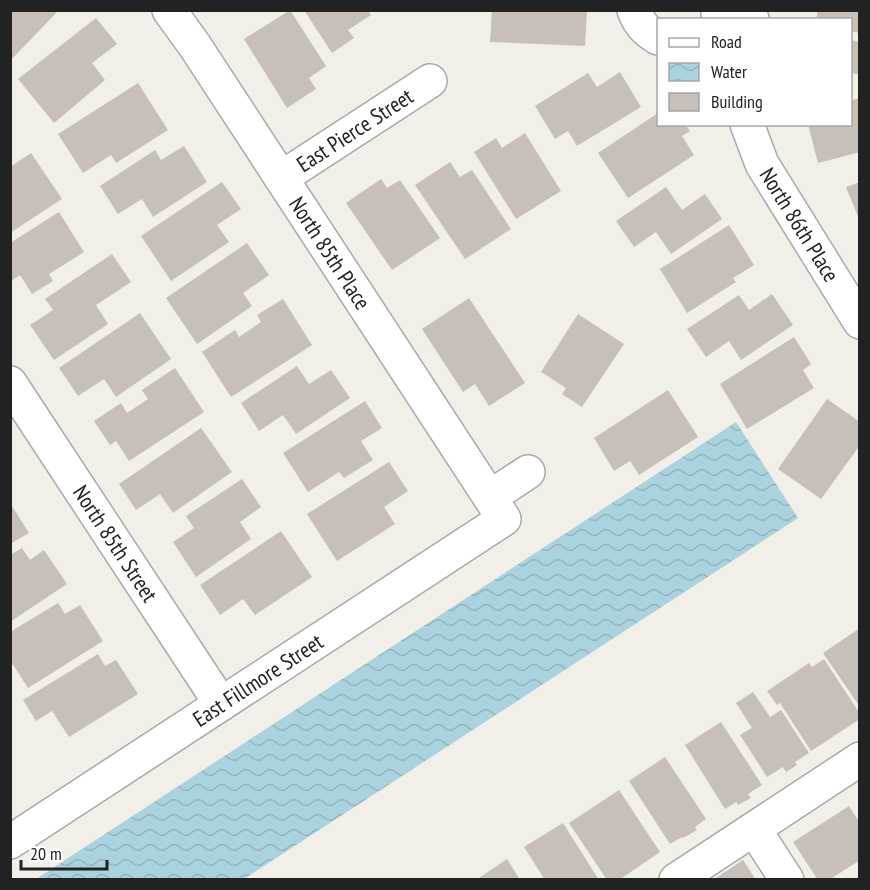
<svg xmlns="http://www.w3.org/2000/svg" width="870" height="890" viewBox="0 0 870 890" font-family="'PT Sans Narrow',sans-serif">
<defs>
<pattern id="water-waves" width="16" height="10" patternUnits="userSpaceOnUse" patternTransform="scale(1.5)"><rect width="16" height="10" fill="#aad3df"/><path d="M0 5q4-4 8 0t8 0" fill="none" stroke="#92b5bf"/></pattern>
</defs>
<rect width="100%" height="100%" fill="#f2efe9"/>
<path fill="url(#water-waves)" d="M736 422 798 518 244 879H36Z"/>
<path fill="#c7bfb8" d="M10 10H59L10 61Z
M290 10 326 66 309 78 316 89 287 108 244 39Z
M304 10H368L371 15 348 30 354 38 332 53Z
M492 10H587L585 46 490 42Z
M818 10H860V33L850 31V20H816Z
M96 18 117 44 92 63 105 80 54 123 18 79Z
M850 40 860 42V74L850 73Z
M620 72 641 107 577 146 568 131 555 139 535 106 588 73 597 87Z
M138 83 168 130 116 163 111 155 83 173 58 134Z
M860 98V152L818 163 808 124H850V101Z
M658 113V124H685L690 131 682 136 694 155 628 198 598 153Z
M525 133 561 191 516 219 474 152 496 138 502 148Z
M184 146 207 182 153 217 142 199 118 214 100 186 155 150 161 160Z
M31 153 62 199 10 233V167Z
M450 162 460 177 472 170 511 229 465 259 415 185Z
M381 179 387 188 400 180 440 238 392 270 346 203Z
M222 182 241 209 217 225 229 242 171 281 141 236Z
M860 182V219H859L846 187Z
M666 187 682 210 705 194 722 219 671 254 656 232 634 247 616 221Z
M59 212 84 252 49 274 53 281 32 294 20 275 10 282V243Z
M729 225 754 265 733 278 736 282 687 313 660 269Z
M247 243 269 275 243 293 252 306 197 344 166 298Z
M112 254 131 282 96 305 108 324 54 360 30 325 53 310 45 299Z
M772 294 793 325 741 360 729 341 706 357 687 329 739 295 749 310Z
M469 298 525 383 489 406 475 384 463 392 422 329Z
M283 299 312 345 231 397 202 352 235 330 239 337 261 322 257 315Z
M140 313 171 359 116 397 104 379 78 396 59 368Z
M578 314 624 344 582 407 562 394 566 388 541 372Z
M794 337 811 364 803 370 814 388 747 429 720 384Z
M297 366 309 384 331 370 350 398 296 434 283 415 259 431 241 403Z
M175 368 204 412 129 461 116 441 110 445 94 421 121 403 127 413 148 399 142 390Z
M668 390 698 437 639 475 630 461 614 471 594 438Z
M827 399 860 422V445L821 499 778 469Z
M365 401 382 428 361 441 373 460 344 478 339 472 308 492 283 453Z
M201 428 232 472 173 513 160 494 136 510 119 484Z
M389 462 408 491 384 507 395 524 337 561 307 514Z
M242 479 261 507 240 522 251 539 196 577 173 542 194 528 186 516Z
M10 503 29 533 10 544Z
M281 531 312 577 255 615 243 599 220 615 200 585Z
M22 548 30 560 44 550 67 584 10 622V555Z
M58 603 65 614 80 605 103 641 28 688 10 660V632Z
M860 628V707L823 653Z
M98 654 105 666 116 660 138 694 69 737 52 711 36 721 23 700Z
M824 659 860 714V719L811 751 780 703 777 705 767 691 809 663 812 667Z
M753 692 770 717 781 710 809 753 795 762 797 765 786 772 783 767 767 777 740 735 752 728 736 703Z
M721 722 762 785 748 794 751 798 738 805 736 802 725 809 685 745Z
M665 757 706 819 695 827 697 830 683 838 682 837 670 844 629 781Z
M619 790 660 852 619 880H607L569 823Z
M849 806 860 823V860L829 880H818L793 842Z
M563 823 599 880H545L524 847Z
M507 859 520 880H476Z
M743 860 756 880H713Z"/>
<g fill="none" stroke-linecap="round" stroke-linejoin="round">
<defs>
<g id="minor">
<path d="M634 10C639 24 646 31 658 38"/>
<path d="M718 13 752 19"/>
<path id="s1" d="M747 124 762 164 860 322"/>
<path id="s2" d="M281 178 430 81"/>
<path id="s3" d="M10 383 221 704"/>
<path d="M490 497 528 472"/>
<path d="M754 829 787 880"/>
<path id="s4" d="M10 842 504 519 195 46 169 10"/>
<path d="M676 880 860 759"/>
</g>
</defs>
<use href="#minor" stroke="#a9a9a9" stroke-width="36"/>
<use href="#minor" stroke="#fff" stroke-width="33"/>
</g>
<g text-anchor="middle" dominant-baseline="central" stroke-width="4.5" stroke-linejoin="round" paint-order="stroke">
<g font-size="22" fill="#222" stroke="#fff">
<text stroke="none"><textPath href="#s2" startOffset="88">East Pierce Street</textPath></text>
<text stroke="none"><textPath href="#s1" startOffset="114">North 86th Place</textPath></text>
<text transform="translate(330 253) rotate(57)">North 85th Place</text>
<text stroke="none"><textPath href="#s3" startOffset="192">North 85th Street</textPath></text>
<text stroke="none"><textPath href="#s4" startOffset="296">East Fillmore Street</textPath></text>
</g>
</g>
<rect width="870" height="890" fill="none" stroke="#222222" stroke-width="24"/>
<rect x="657" y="18" width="195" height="108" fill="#ffffff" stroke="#a7a7a7" stroke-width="1.5"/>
<rect x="669" y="38" width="30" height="9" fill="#ffffff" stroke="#a7a7a7" stroke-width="1.5"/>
<text x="711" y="48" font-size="18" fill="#222222">Road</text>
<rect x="669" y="63" width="30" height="18" fill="url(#water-waves)" stroke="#a7a7a7" stroke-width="1.5"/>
<text x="711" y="78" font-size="18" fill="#222222">Water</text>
<rect x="669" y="93" width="30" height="18" fill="#c7bfb8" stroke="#a7a7a7" stroke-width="1.5"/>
<text x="711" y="108" font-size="18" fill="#222222">Building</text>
<path d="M21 860v9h86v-9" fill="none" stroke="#222222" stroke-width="3"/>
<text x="30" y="860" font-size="18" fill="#222222" stroke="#ffffff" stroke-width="4.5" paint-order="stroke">20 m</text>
</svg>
